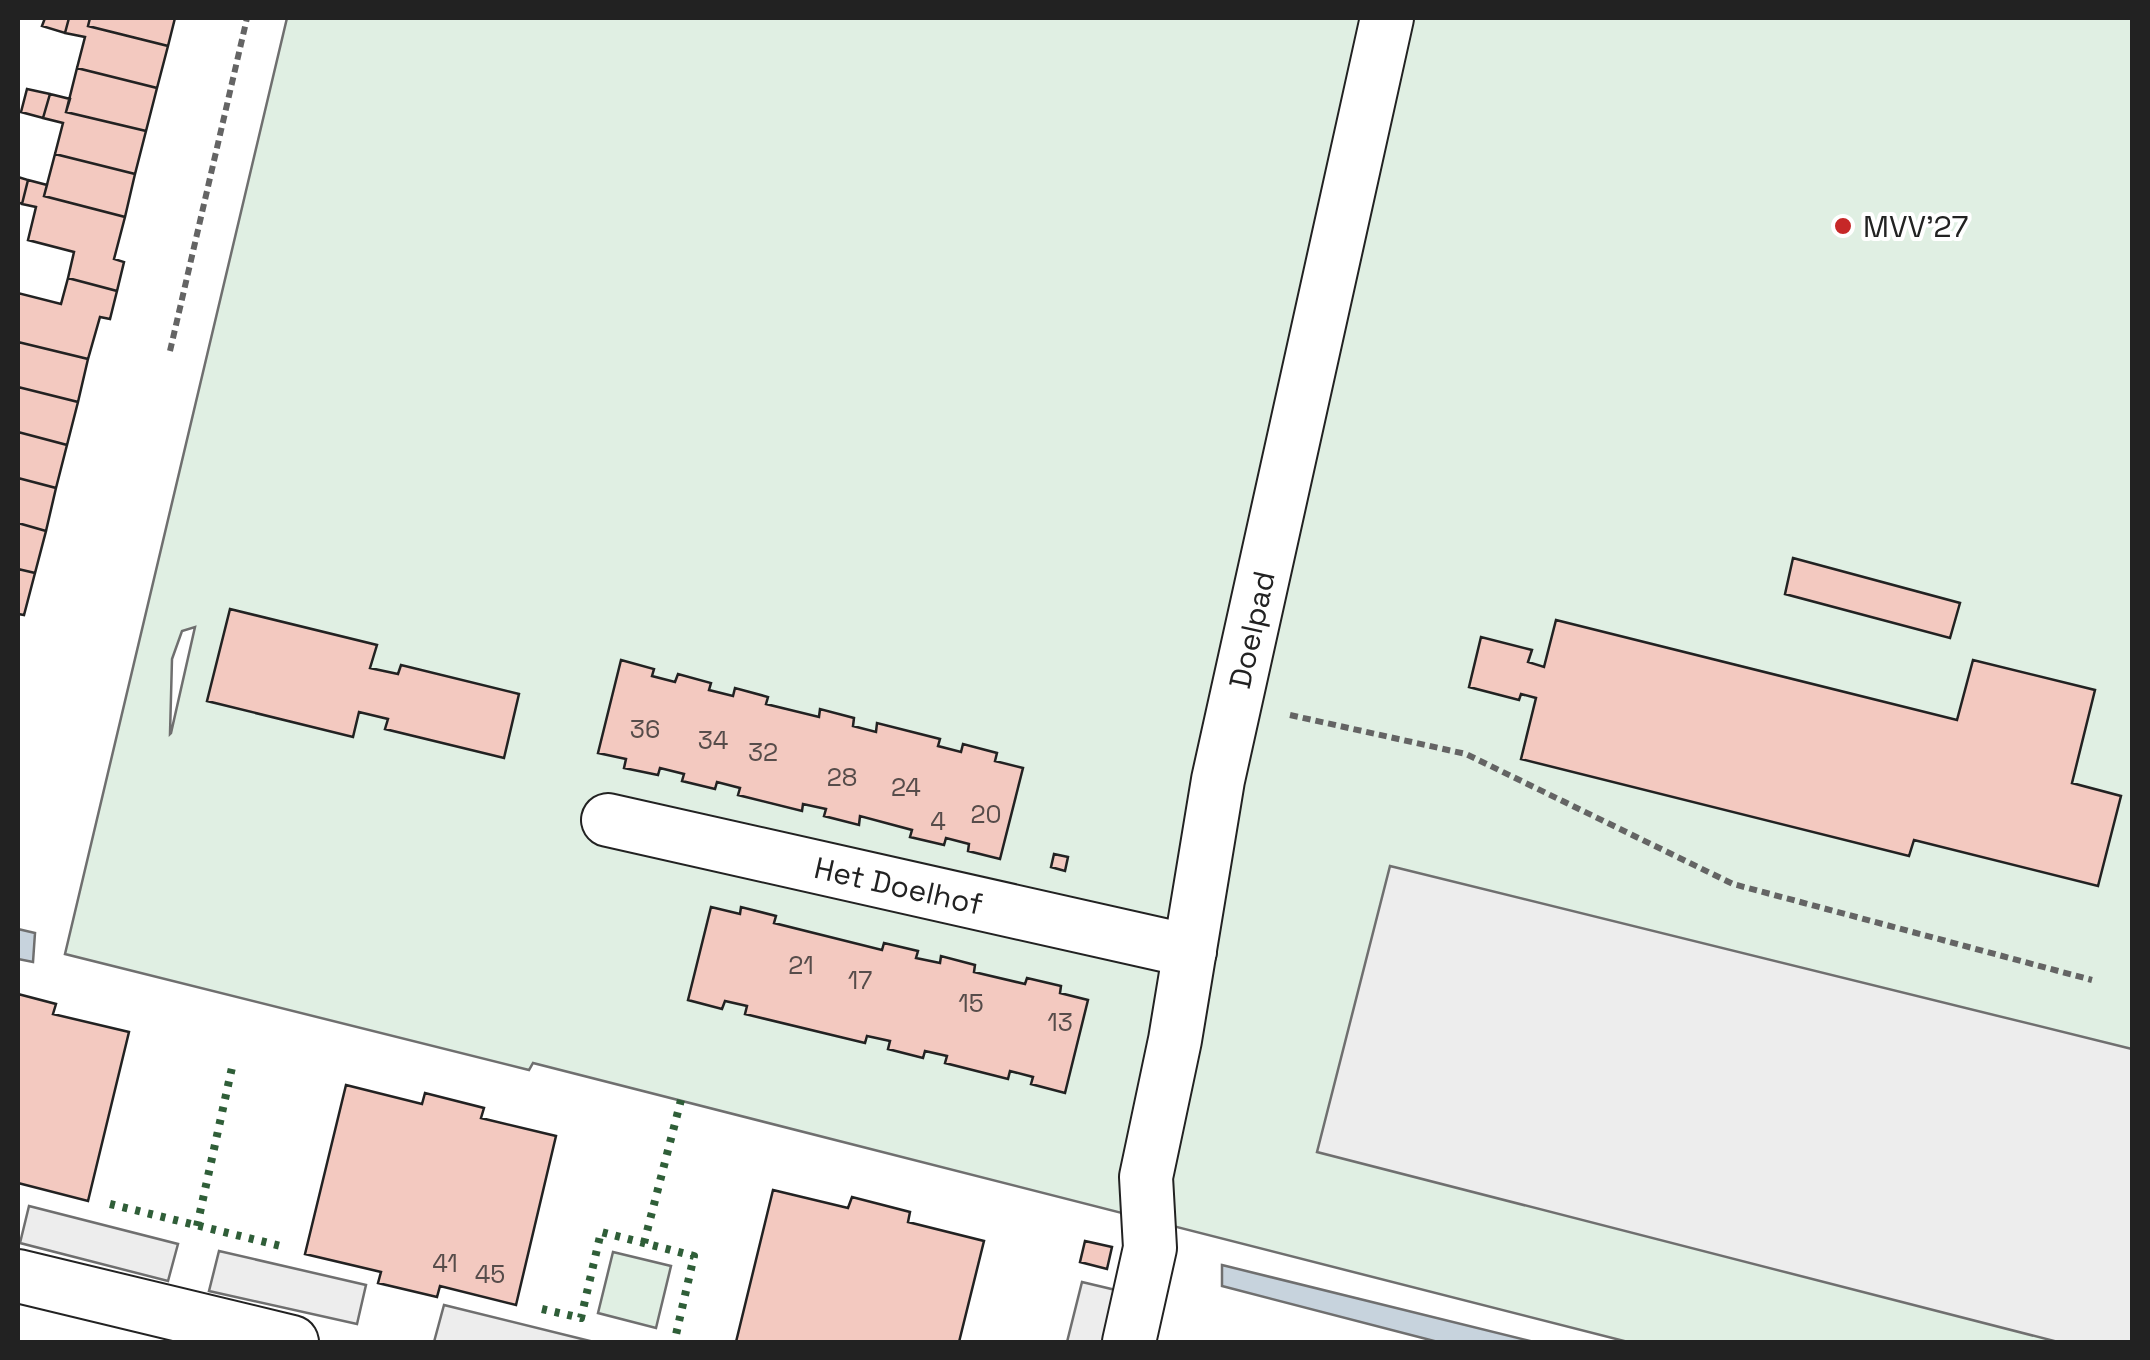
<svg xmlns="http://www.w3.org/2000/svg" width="2150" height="1360" viewBox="0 0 2150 1360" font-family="'Space Grotesk',sans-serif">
<rect width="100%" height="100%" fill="#fff"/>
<path fill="#e0efe3" stroke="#6f6f6f" stroke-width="2.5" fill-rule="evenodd" d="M287 18H2132V1342H1628L533 1063 529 1070 65 954ZM195 627 171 733 170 734 172 659 182 631Z
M613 1252 671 1266 656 1328 598 1313Z"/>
<path fill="#ededed" stroke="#6f6f6f" stroke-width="2.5" d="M1390 866 2132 1049V1342H2058L1317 1152Z
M29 1206 178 1244 168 1281 20 1243Z
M219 1251 366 1285 357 1324 209 1291Z
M1082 1282 1124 1292 1112 1342H1067Z
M444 1305 594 1342H434Z"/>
<path fill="#c7d3dd" stroke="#6f6f6f" stroke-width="2.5" d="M18 929 35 933 33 962 18 959Z
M1222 1265 1534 1342H1438L1222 1286Z"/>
<path fill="#f3c9c0" stroke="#222" stroke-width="2.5" d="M45 18H69L65 33 42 26Z
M69 18H90L88 26 168 46 157 88 77 68 85 37 65 33Z
M90 18H175L168 46 88 26Z
M77 68 157 88 146 131 66 112Z
M27 89 50 94 43 118 21 112Z
M50 94 70 99 66 112 146 131 135 174 55 154 63 123 43 118Z
M55 154 135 174 125 217 44 196Z
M18 177 28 180 22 204 18 202Z
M28 180 47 185 44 196 125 217 114 259 124 262 117 291 68 278 74 252 28 240 36 207 22 204Z
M68 278 117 291 110 319 100 317 88 359 18 342V293L61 304Z
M18 342 88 359 78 402 18 387Z
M18 387 78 402 67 445 18 432Z
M18 432 67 445 56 488 18 478Z
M18 478 56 488 46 531 18 523Z
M18 523 46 531 35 573 18 569Z
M1793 558 1960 603 1950 638 1785 594Z
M18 569 35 573 24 615 18 614Z
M230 609 377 645 370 668 398 674 401 665 519 694 504 758 385 729 388 719 359 712 353 737 207 701Z
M1556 620 1957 720 1973 660 2095 690 2072 783 2121 796 2098 886 1914 840 1909 856 1521 759 1536 698 1521 694 1519 700 1469 687 1481 637 1532 650 1528 662 1544 667Z
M621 660 654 669 652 676 675 682 678 674 711 683 709 690 733 696 735 688 768 697 766 704 819 717 820 709 854 718 853 726 876 732 877 723 940 739 938 746 961 752 963 744 997 753 995 761 1023 768 1000 859 968 851 969 844 946 838 944 845 910 837 912 830 860 816 859 825 824 816 826 809 803 804 802 811 738 795 740 788 717 782 715 789 682 781 684 774 660 768 658 775 624 768 626 759 598 753Z
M1054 854 1068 857 1065 871 1051 867Z
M711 907 740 914 741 907 776 916 774 923 882 950 884 943 918 951 916 958 940 963 941 956 975 965 974 972 1025 984 1027 978 1061 986 1060 993 1088 1000 1065 1093 1031 1084 1033 1077 1010 1071 1008 1079 945 1063 947 1056 925 1051 923 1058 888 1049 890 1041 867 1036 865 1043 745 1014 747 1006 725 1001 722 1009 688 1000Z
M18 994 56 1004 53 1014 129 1032 88 1201 18 1183Z
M346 1085 422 1104 425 1093 484 1108 481 1118 556 1136 516 1305 440 1286 437 1297 378 1283 381 1272 305 1254Z
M773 1190 848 1208 852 1197 910 1212 908 1222 984 1241 959 1342H736Z
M1085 1241 1112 1247 1107 1269 1080 1262Z"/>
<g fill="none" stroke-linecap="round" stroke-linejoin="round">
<defs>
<g id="street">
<path id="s1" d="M608 820 1190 951"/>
<path d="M18 1276 292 1342"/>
<path id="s2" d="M1129 1342 1150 1248 1146 1177 1175 1040 1218 780 1387 18"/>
</g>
</defs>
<use href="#street" stroke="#222" stroke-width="56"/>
<path stroke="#646464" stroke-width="6" stroke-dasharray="8 5" stroke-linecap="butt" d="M170 351 247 18
M1290 715 1466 754 1733 884 2092 980"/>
<use href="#street" stroke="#fff" stroke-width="52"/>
<path stroke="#2f5e38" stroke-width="8" stroke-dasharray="5 8" stroke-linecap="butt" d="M110 1204 285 1247
M197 1226 233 1063
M644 1243 681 1100
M542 1309 581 1318 601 1232 694 1256 675 1339"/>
</g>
<circle fill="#c62828" stroke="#fff" stroke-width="4" cx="1843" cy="226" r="10"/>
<g text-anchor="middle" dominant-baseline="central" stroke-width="8" stroke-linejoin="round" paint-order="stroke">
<g font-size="25" fill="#564c4a">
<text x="645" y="729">36</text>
<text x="713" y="740">34</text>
<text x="763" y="752">32</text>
<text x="842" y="777">28</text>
<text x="906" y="787">24</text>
<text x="986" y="814">20</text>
<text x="938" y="821">4</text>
<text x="801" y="965">21</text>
<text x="860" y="980">17</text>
<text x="971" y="1003">15</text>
<text x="1060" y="1022">13</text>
<text x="445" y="1263">41</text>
<text x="490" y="1274">45</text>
</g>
<g font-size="30" fill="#222" stroke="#fff" text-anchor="start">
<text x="1863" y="226">MVV'27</text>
</g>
<g font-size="30" fill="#222" stroke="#fff">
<text stroke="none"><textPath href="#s2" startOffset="725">Doelpad</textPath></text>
<text stroke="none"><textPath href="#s1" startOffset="298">Het Doelhof</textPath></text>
</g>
</g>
<rect width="2150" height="1360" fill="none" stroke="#222222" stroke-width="40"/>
</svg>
